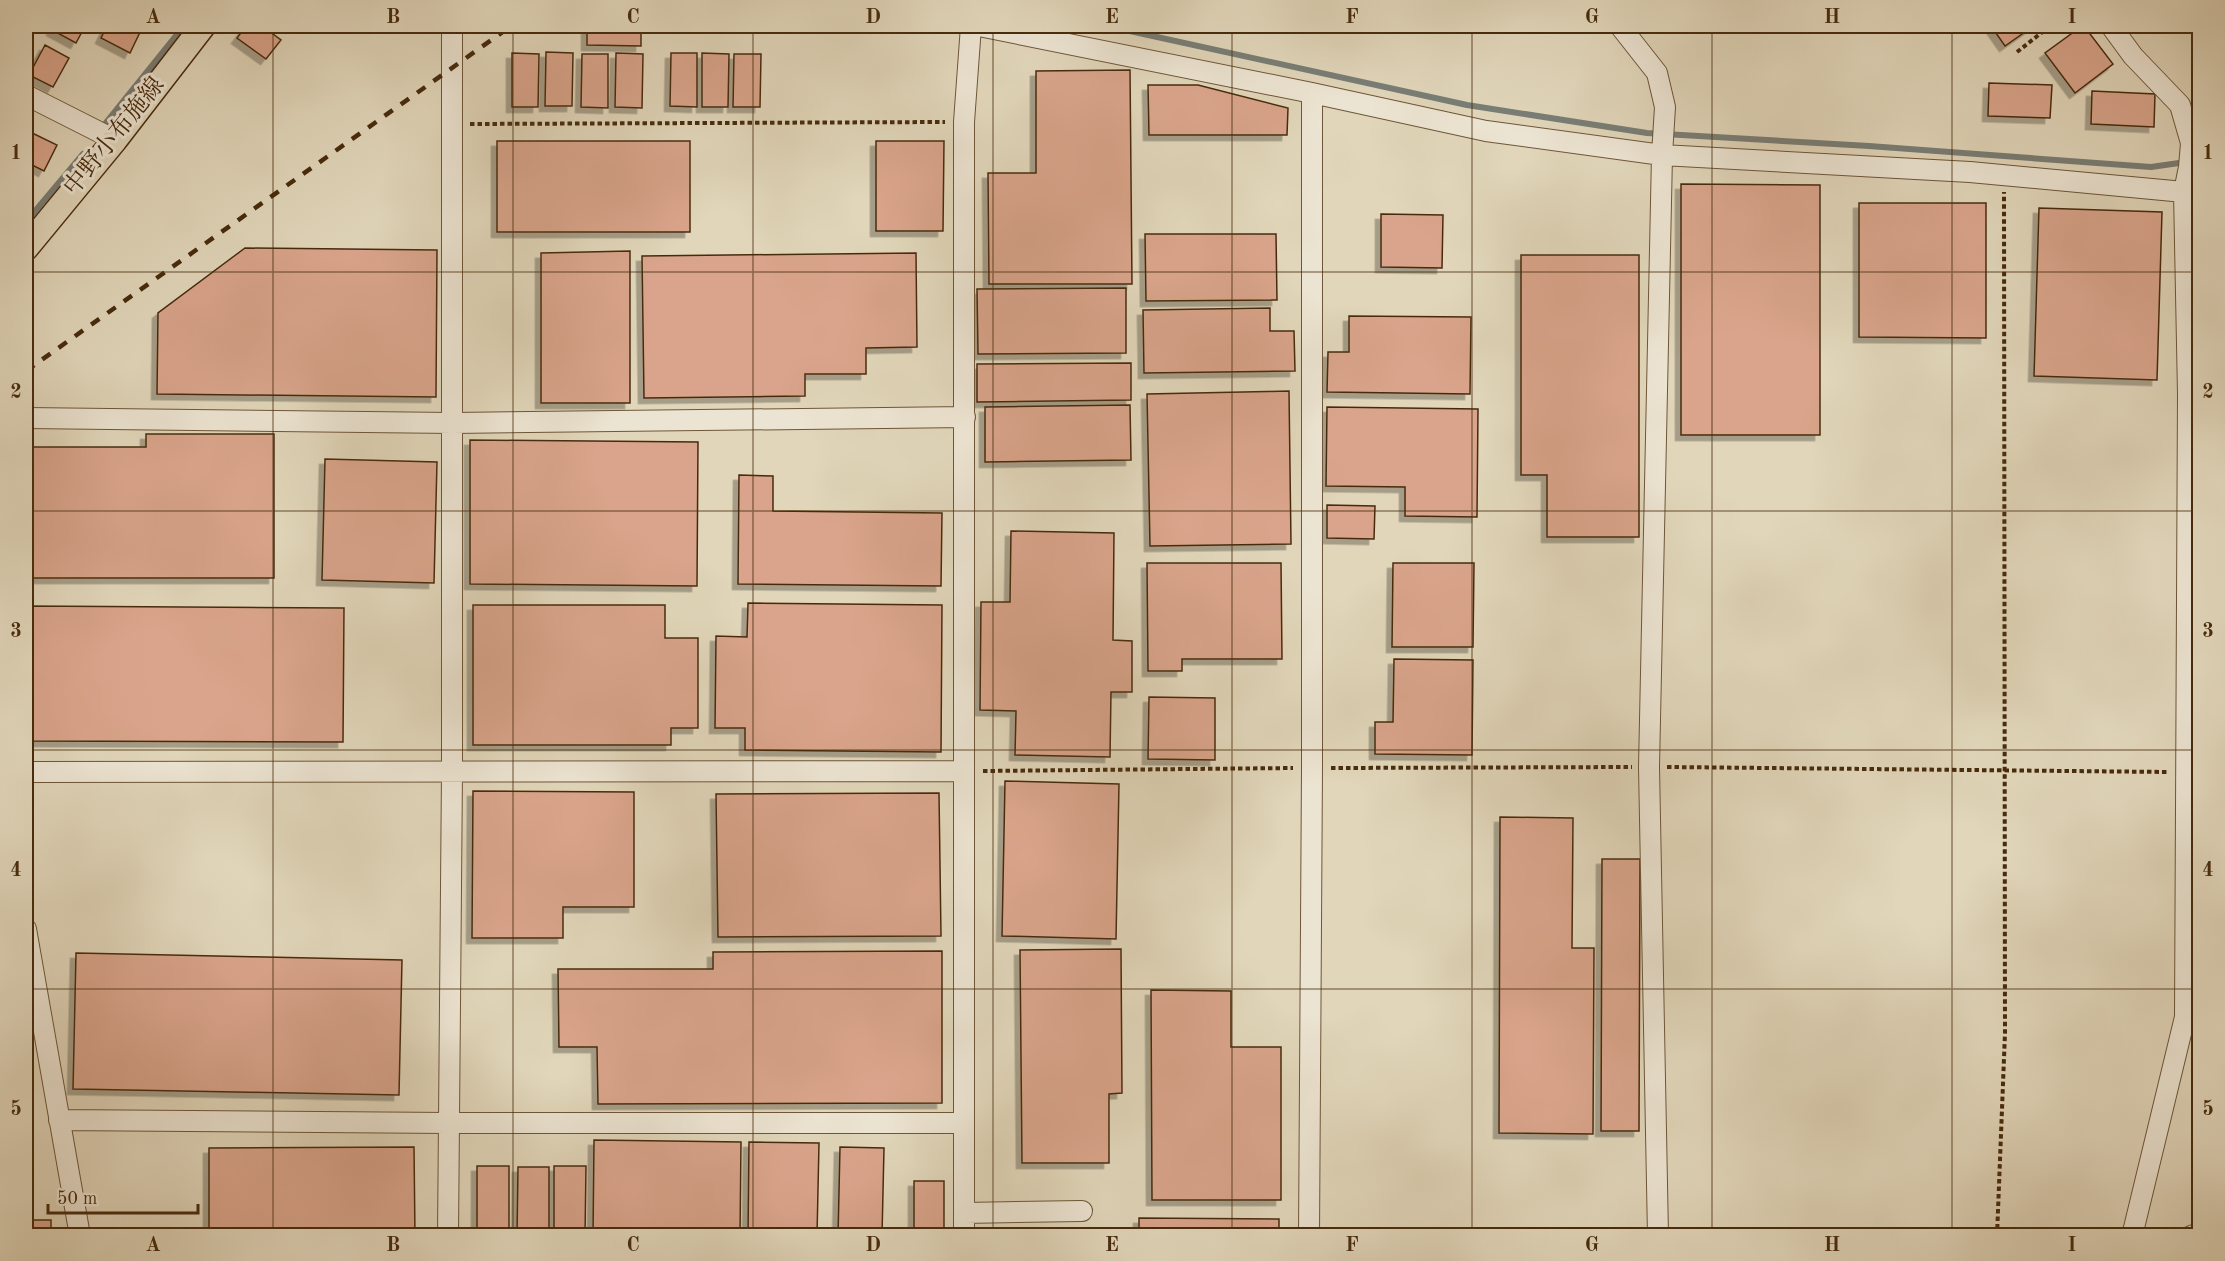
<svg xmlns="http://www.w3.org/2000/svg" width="2225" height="1261" viewBox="0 0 2225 1261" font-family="'Old Standard TT','Noto Serif JP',serif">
<defs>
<filter id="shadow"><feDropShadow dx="-5.5" dy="5.5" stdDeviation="0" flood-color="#0004"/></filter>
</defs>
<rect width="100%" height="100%" fill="#e1d6ba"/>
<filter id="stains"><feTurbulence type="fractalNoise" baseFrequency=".00333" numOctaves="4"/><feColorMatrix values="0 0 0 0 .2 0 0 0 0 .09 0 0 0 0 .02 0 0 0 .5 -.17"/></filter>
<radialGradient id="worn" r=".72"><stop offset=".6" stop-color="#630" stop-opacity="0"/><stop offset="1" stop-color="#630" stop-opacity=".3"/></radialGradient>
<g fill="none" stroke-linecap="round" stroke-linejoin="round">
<path stroke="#797e76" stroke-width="6" d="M1107 26 1467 105 1647 133 1869 146 2151 167 2200 160
M105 124 184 26
M26 222 83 154"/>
</g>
<path fill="#d9a48b" stroke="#472b0d" stroke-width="1.5" filter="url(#shadow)" d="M55 26H85L76 43 52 30Z
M107 26H143L130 53 101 38Z
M246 26H262L281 40 266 59 237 38Z
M587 26H641V46L587 45Z
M1991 26H2031L2032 27 2005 46Z
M2082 26H2084L2113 64 2075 93 2045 53Z
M45 45 69 58 53 87 29 75Z
M546 52 573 53 572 106H545Z
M512 53 539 54 538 107H512Z
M616 53 643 54 642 108 615 107Z
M671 53H697V107L670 106Z
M702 53 729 54 728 107H702Z
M582 54H608V108L581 107Z
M734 54H761L760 107H733Z
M1130 70 1132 284H989L988 173H1036V71Z
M1989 83 2052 85 2050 118 1988 116Z
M1148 85H1198L1288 108 1287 135H1149Z
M2092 91 2155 94 2154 127 2091 124Z
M26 130 57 145 44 171 26 162Z
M497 141H690V232H497Z
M876 141H944L943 231H876Z
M1681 184 1820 185V435H1681Z
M1859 203H1986V338L1859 337Z
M2039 208 2162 212 2157 380 2034 376Z
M1381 214 1443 215 1442 268 1381 267Z
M1145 234H1276L1277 300 1146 301Z
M245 248 437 250 436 397 157 394 158 313Z
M630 251V403H541V253Z
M916 253 917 347 866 348V374H805V396L644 398 642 256Z
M1521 255H1639V537H1547V475H1521Z
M1126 288V353L978 354 977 289Z
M1270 308V331H1294L1295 371 1144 373 1143 310Z
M1349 316 1471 317 1470 394 1327 392 1328 352H1349Z
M1131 363V400L977 402V364Z
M1289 391 1291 544 1150 546 1147 394Z
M1130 405 1131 460 985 462V407Z
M1327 407 1478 409 1477 517 1405 516V487L1326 486Z
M146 434H274V578H26V447H146Z
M470 440 698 442 697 586 470 584Z
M325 459 437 462 434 583 322 580Z
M739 475 773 476V511L942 513 941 586 738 584Z
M1327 505 1375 506 1374 539 1327 538Z
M1011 531 1114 533 1113 640 1132 641V692H1111L1110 757 1015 755 1016 711 980 710 981 602H1010Z
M1147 563H1281L1282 659H1182V671H1148Z
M1393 563H1474L1473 647H1392Z
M748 603 942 605 941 752 745 750V728H715L716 636 747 637Z
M473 605H665V638H698V728H671V745H473Z
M26 606 344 608 343 742 26 741Z
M1394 659 1473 660 1472 755 1375 754V722H1393Z
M1149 697 1215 698V760L1148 759Z
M1005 781 1119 784 1116 939 1002 936Z
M473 791 634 792V907H563V938H472Z
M939 793 941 936 718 937 716 794Z
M1500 817 1573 818 1572 948H1594L1593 1134 1499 1133Z
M1602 859H1640L1639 1131H1601Z
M1121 949 1122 1093 1109 1094V1163H1022L1020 950Z
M942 951V1103L598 1104 597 1047H559L558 969H713V952Z
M76 953 402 960 399 1095 73 1089Z
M1151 990 1231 991V1047H1281V1200H1152Z
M594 1140 741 1142 740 1236H593Z
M749 1142 819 1143 817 1236H748Z
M414 1147 415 1236H209V1148Z
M840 1147 884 1148 882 1236H838Z
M477 1166H509V1236H477Z
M554 1166H586L585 1236H554Z
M518 1167H549V1236H517Z
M914 1181H944V1236H914Z
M1139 1218 1279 1219V1236H1139Z
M26 1220H51V1236H26Z"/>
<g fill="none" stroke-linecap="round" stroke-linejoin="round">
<defs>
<path id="minor" d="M979 26 1312 93 1486 131 1662 155 1970 172 2184 192 2200 190
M1620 26 1657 73 1665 107 1662 155 1649 767 1658 1236
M2111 26 2133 56 2180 105 2191 143 2189 167 2184 192 2188 394 2185 1017 2132 1236
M26 95 115 140
M26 418 453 423 965 417
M26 772 964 771
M26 929 80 1236
M59 1120 448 1123H964
M964 1213 1082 1211
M448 1236 452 771V26
M964 1236V122L971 26
M1309 1236 1312 768V93
M2191 1236 2200 1233"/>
<path id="major" d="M26 248 115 140 203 26"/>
</defs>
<use href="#minor" stroke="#6e5638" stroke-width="22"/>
<use href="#major" stroke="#472b0d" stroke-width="27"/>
<path stroke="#472b0d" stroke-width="4" stroke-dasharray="4.5 3" stroke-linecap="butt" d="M2017 52 2050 26
M470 124 945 122
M1667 767 2169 772
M1331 768 1632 767
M983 771 1293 768
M1997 1236 2005 1033 2004 192"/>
<use href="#minor" stroke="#ece4d2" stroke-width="20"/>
<use href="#major" stroke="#e1d6ba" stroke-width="24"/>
<path stroke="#472b0d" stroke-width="4.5" stroke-dasharray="10 10" stroke-linecap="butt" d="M26 371 511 26"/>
</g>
<path fill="none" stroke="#472b0d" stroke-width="1.5" stroke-opacity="0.55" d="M273 26V1236M513 26V1236M753 26V1236M993 26V1236M1232 26V1236M1472 26V1236M1712 26V1236M1952 26V1236M26 272H2200M26 511H2200M26 750H2200M26 989H2200"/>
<g text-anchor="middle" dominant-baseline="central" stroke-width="6" stroke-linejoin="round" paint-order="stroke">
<g font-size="24" fill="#472b0d" stroke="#ece4d2">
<text transform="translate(115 137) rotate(-51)">中野小布施線</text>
</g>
</g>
<rect width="2225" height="1261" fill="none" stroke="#e1d6ba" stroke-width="66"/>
<path d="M48 1204v9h150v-9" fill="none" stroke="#472b0d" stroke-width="3"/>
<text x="57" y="1204" font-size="18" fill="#472b0d" stroke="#ece4d2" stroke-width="4.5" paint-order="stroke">50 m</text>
<rect x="33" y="33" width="2159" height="1195" fill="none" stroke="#472b0d" stroke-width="2"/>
<g font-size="20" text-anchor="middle" font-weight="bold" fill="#472b0d">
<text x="153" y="23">A</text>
<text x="393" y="23">B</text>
<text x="633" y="23">C</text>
<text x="873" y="23">D</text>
<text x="1112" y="23">E</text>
<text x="1352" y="23">F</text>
<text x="1592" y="23">G</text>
<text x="1832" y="23">H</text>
<text x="2072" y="23">I</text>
<text x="16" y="159">1</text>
<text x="2208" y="159">1</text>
<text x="16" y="398">2</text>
<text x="2208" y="398">2</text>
<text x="16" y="637">3</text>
<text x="2208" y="637">3</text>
<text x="16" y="876">4</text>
<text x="2208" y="876">4</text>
<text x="16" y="1115">5</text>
<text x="2208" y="1115">5</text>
<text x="153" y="1251">A</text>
<text x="393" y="1251">B</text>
<text x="633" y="1251">C</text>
<text x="873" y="1251">D</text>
<text x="1112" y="1251">E</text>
<text x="1352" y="1251">F</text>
<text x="1592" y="1251">G</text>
<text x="1832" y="1251">H</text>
<text x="2072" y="1251">I</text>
</g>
<rect width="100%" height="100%" filter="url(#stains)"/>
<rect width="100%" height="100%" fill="url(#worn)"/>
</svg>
